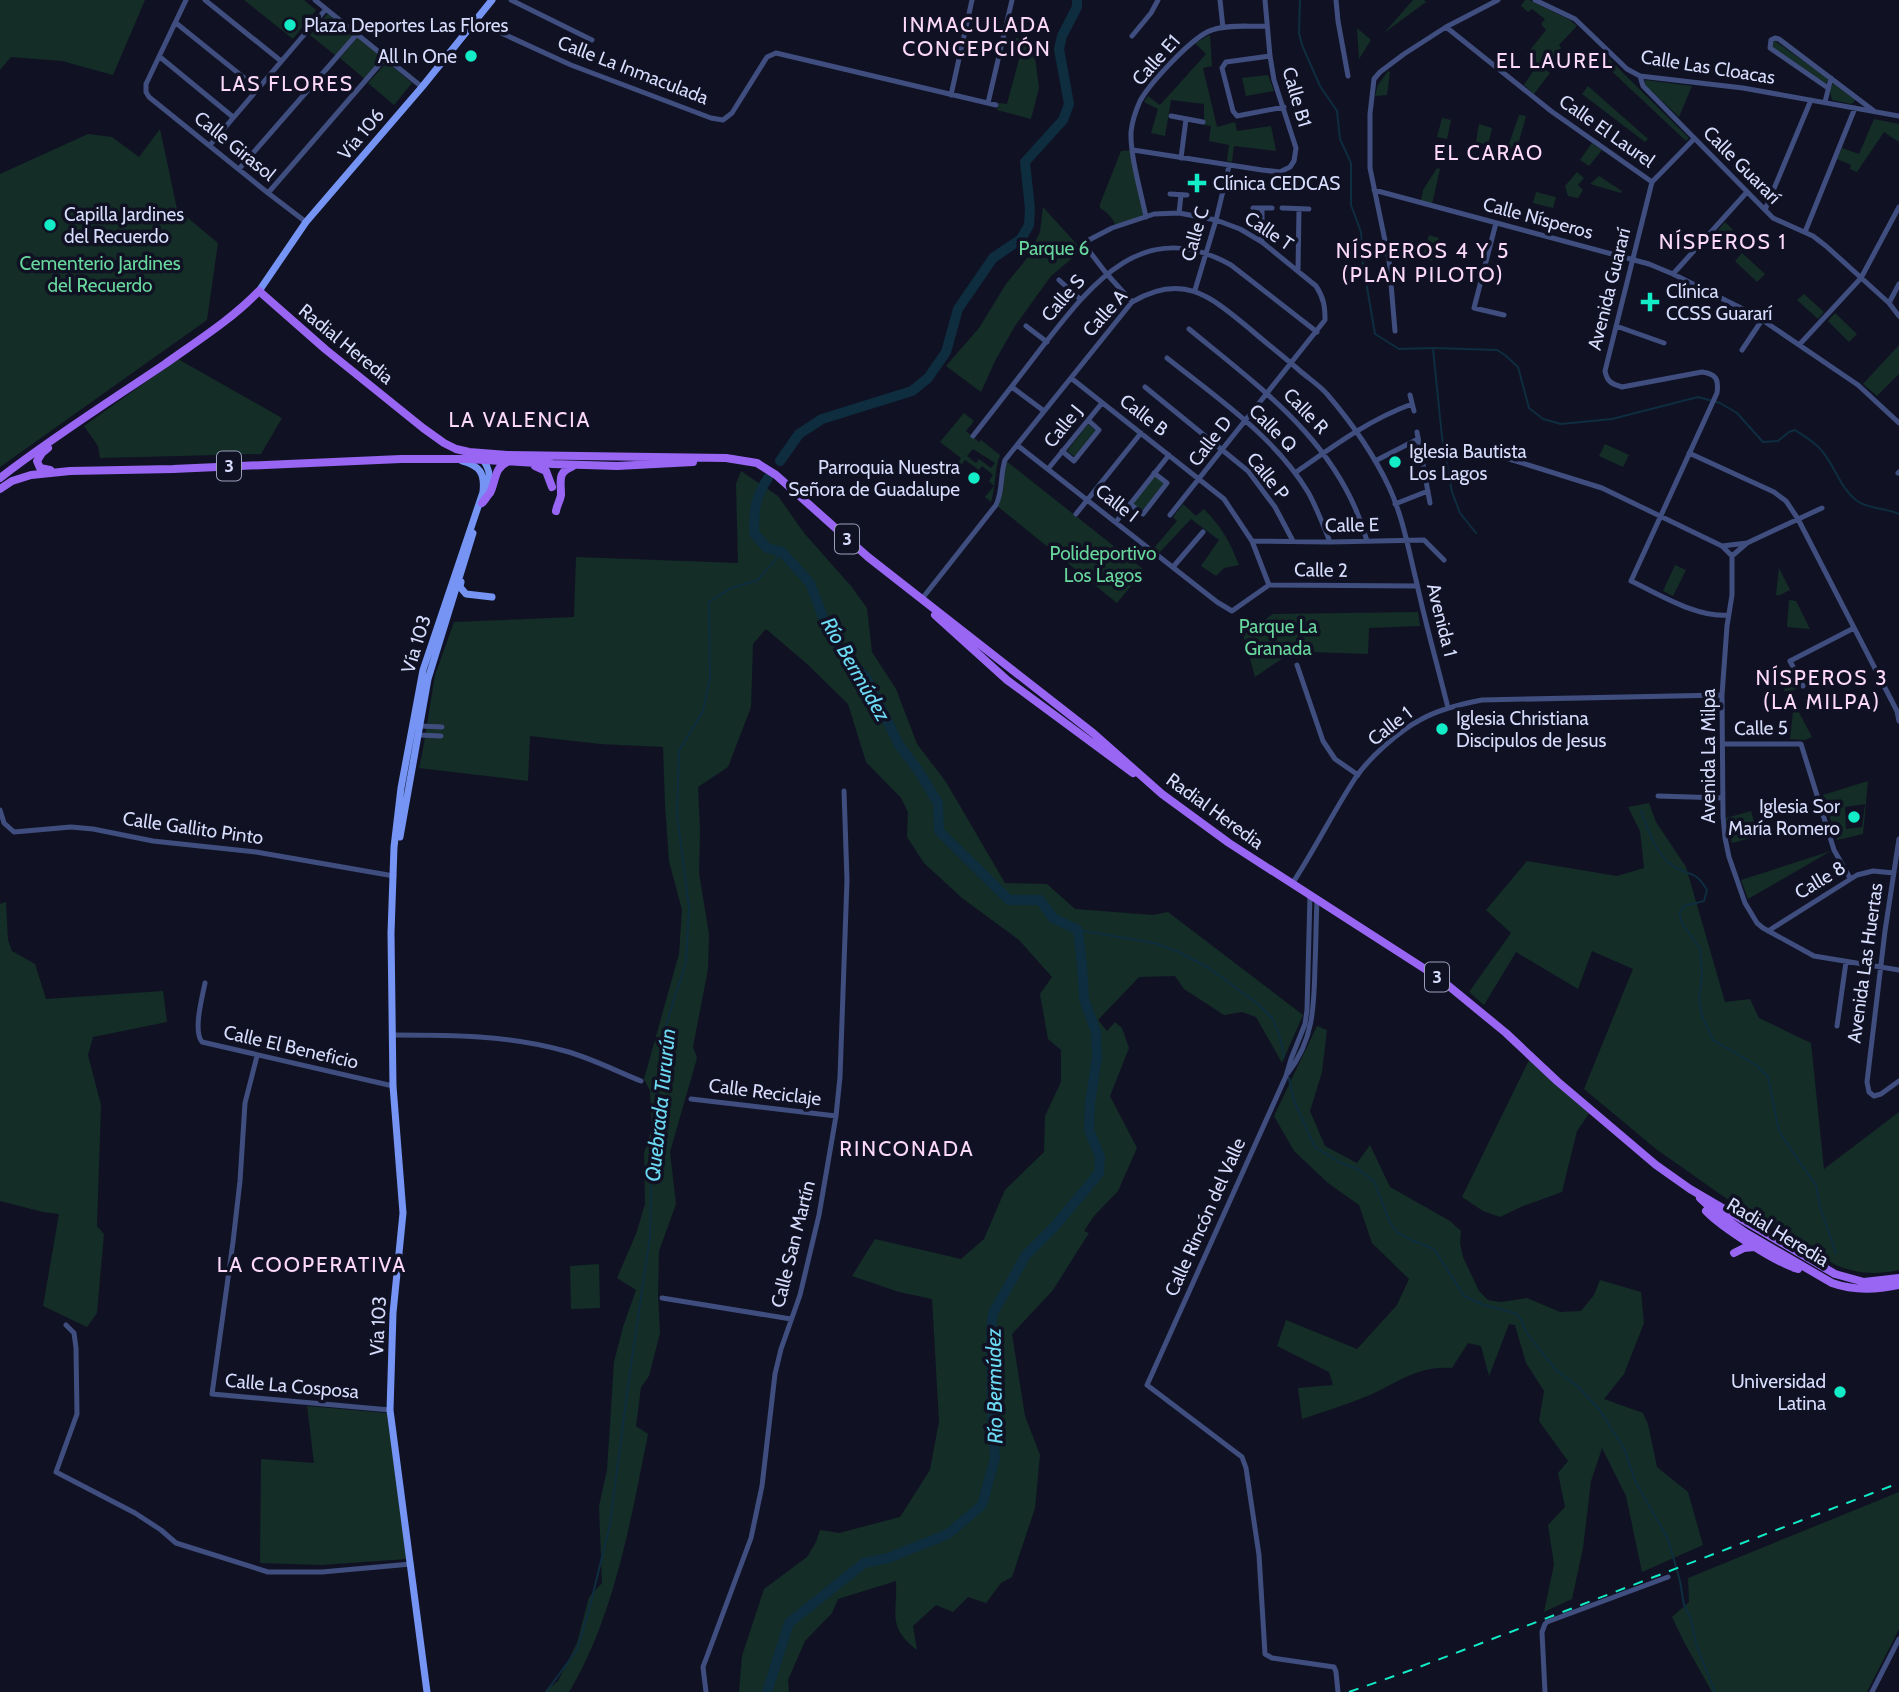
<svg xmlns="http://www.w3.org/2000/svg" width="1899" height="1692" viewBox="0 0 1899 1692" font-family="Cabin,sans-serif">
<rect width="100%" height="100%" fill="#101224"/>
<path fill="#142d26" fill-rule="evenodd" d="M0 0H145L113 75 62 61 11 57 0 70Z
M244 0H304L316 10 293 39Z
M1413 0H1424L1426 2 1384 33Z
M1525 0H1529L1570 20 1577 26 1559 45 1561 48 1545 69 1550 73 1534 94 1524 85 1538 64 1526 55 1546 30 1541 24 1545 19 1532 9 1528 12 1521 6Z
M328 13 354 35 336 56 310 35Z
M1357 28 1371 40 1359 59Z
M1210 35 1212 66 1203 68 1217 127 1235 122 1237 131 1271 126 1276 151 1234 146 1232 162 1227 161 1229 145 1209 141 1211 126 1204 125V104L1171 100 1165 136 1151 133 1158 109 1144 102 1148 96 1160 105 1206 54 1195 43Z
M358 37 384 59 366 80 340 58Z
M1016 38 1033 42 1039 88 1031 119 997 110 999 103 1007 104 1021 52 1013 49Z
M1775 41 1829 79 1825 85 1772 48 1771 43Z
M1609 59 1689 138 1686 141 1604 64Z
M387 62 412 83 394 105 368 83Z
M1388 71 1390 72 1387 95 1375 96 1378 85Z
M1268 75 1274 91 1246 96 1242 78Z
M1645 80 1692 86 1679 117 1645 85Z
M1833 83 1855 99 1854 102 1851 104 1832 100 1830 91Z
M1588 86 1648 139 1645 142 1582 94Z
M1519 115 1526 116 1516 152 1507 150Z
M1442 118 1451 120 1447 139 1437 137Z
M1874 119 1899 124V142L1884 132 1857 172 1850 169 1851 165 1837 159 1842 148 1859 154Z
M1479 124 1492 128 1488 145 1476 142Z
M160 129 177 209 218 243 207 320 0 467V174L88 134 112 137 139 157Z
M1592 143 1602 150 1589 166 1580 160Z
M1133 150 1146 217 1116 227C1113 218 1108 213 1100 208V204L1121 151Z
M1437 168 1440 169 1432 204 1421 201 1423 190Z
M1577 172 1584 178 1578 185 1583 190 1578 198 1568 196 1565 186Z
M1599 176 1622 191 1621 193 1590 184Z
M1536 192 1556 197 1553 208 1533 203Z
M1043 207 1082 250 1051 276 1015 326 995 361 981 392 946 366 979 328 1006 284 1028 257 1040 232Z
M1725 222 1747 244 1740 251 1718 230Z
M1429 235 1439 238 1432 261 1422 258Z
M1742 253 1765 274 1757 282 1735 261Z
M1804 294 1824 312 1818 319 1797 300Z
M1835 313 1857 334 1849 342 1828 321Z
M1899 345V374L1877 396 1863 384Z
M178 359 282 418 261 454 100 458 98 446 84 426Z
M964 413 974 421 966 431 979 442 981 440 1000 455C994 471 996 486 991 502L985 497 994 486 989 481 993 475 982 466 979 470 965 460 954 475 951 473 961 458 940 442ZM973 449 995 463 991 468 979 459 976 463 967 456Z
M1088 424 1096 431 1075 457 1067 451Z
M1605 444 1629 455 1623 467 1599 456Z
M1005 460 1144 570 1117 603 996 505Z
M741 471 778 496 804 533 851 586 867 608 872 652 896 689 917 744 946 782 1005 883 1047 884 1075 909 1153 915 1168 912 1303 1015 1282 1063 1256 1017 1242 1012 1224 1015 1184 989 1175 976 1139 977 1098 1020 1107 1031 1115 1022 1122 1028 1129 1048 1110 1096 1137 1148 1118 1191 1094 1216 1084 1231 1089 1233 1053 1290 1012 1334 1025 1416 1040 1455 1035 1508 1012 1577 1001 1583 986 1603 968 1597 953 1612 936 1605 913 1626 917 1650C886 1626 898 1613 896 1581L838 1599 832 1613 805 1641 788 1680 789 1692H739L742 1656 764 1589 807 1557 816 1542 820 1530 839 1533 900 1517 930 1470 939 1421 932 1299 899 1292 852 1276 875 1239 961 1259 984 1239 1005 1190 1044 1152 1045 1116 1061 1082V1050L1048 1039 1040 994 1052 977 1019 940 962 898 924 863 907 837 908 812 901 798 866 762 848 704 806 663 766 629 753 644 751 707 728 767 698 787 700 831 699 873 709 934 708 969 693 1047 697 1058 670 1152 676 1204 659 1251 658 1295 660 1333 649 1376 641 1387 636 1426 648 1434C631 1519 614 1618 569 1692H545L558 1681 577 1643 589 1597 602 1583 599 1506 607 1470 614 1362 623 1327 636 1290 617 1278 636 1234 645 1204 644 1153 652 1128 650 1091 644 1079 679 954 682 910 669 861 665 804 663 747 600 744 530 736 528 781 419 768 422 755 435 675 454 622 574 617 576 557 738 563 736 484Z
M1154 473 1166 483 1142 511 1132 503Z
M1183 504 1196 516 1204 509C1223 529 1229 540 1239 565L1224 568 1216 576 1201 566 1219 540 1191 519 1159 553 1154 548 1177 521 1173 517Z
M1675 565 1686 570 1673 596 1663 591Z
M1779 568 1790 590 1780 595H1776Z
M1789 600 1796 601 1810 629 1787 627Z
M1418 612 1420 626 1369 628 1368 654 1312 652 1283 658 1255 677 1243 635 1273 614Z
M1793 671 1802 686 1790 692 1784 691 1785 676Z
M1794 703 1812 737 1805 740 1790 739Z
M1868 781 1863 834 1837 840 1823 795ZM1865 804 1862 827 1846 829 1845 807Z
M1649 803 1656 822 1686 867 1725 1002 1750 999 1759 1018 1811 1043 1824 1169 1899 1112V1270C1877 1275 1857 1274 1836 1265L1747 1213 1656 1149 1584 1089 1633 969 1592 951 1578 989 1516 952 1484 1005 1469 992 1511 933 1486 910 1527 861 1617 876 1644 868 1640 831 1628 807Z
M1751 811 1758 836 1732 843 1726 818Z
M1831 851 1748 899 1741 880Z
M6 902 8 940 12 951 35 964 46 999 163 991 167 1022 93 1037 88 1055 101 1105 97 1226 104 1234 97 1313 87 1327 43 1306 59 1214 43 1212 0 1201V904Z
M1317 1026 1327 1030 1322 1072 1310 1111 1325 1146 1357 1163 1370 1145 1390 1187 1450 1221 1461 1231 1460 1243 1463 1257 1479 1291 1488 1300 1501 1302 1527 1298 1560 1312 1581 1311 1594 1295 1600 1280 1641 1292 1644 1323 1624 1374 1604 1399 1643 1413 1648 1424 1657 1467 1688 1492 1703 1545 1642 1572 1626 1496 1602 1448 1591 1481 1583 1548 1572 1599 1544 1612 1554 1564 1548 1525 1565 1507 1558 1473 1568 1461 1539 1421 1544 1391 1526 1363 1515 1325 1509 1324 1489 1376 1481 1346 1468 1343 1452 1368C1419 1365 1398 1382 1370 1395 1348 1404 1325 1411 1302 1419L1298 1388 1333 1385 1329 1372 1277 1346 1286 1320 1357 1349 1397 1305 1409 1279 1372 1243 1359 1205 1328 1183 1294 1151 1274 1116Z
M1529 1060 1590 1112 1577 1131 1562 1192 1523 1206 1500 1217 1483 1211 1462 1197Z
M599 1264 600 1308 571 1309 570 1266Z
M307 1406 387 1413 407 1559 321 1565 260 1563 261 1459 314 1463Z
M1899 1492V1629L1867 1692H1712L1684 1642 1672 1617 1689 1602 1688 1578Z"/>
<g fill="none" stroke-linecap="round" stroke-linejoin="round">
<path stroke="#0e2d3f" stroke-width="2" d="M1300 0 1299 33 1302 45 1320 86 1337 111 1340 139 1351 163V205L1361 232 1363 264 1375 334 1399 349 1433 348 1497 350 1505 355 1518 367 1529 408 1543 419 1561 424 1612 419 1698 397 1720 403 1737 413 1763 442 1778 441 1789 432 1795 430C1804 436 1815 442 1822 451 1835 466 1840 488 1857 501 1868 509 1886 508 1899 514
M1433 349 1442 437 1452 492 1460 513 1476 533
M1641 811C1648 829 1655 853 1672 865 1688 877 1694 868 1707 890L1704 901 1684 906 1679 913 1683 925 1700 948 1702 975 1699 999 1702 1016 1713 1040 1756 1065 1768 1077 1779 1131 1801 1164 1816 1185 1820 1207 1836 1253
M1078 930 1154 943 1179 952 1209 968 1258 1004 1273 1019 1280 1037 1284 1057
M1289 1078 1294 1101 1315 1147 1339 1162 1358 1169 1374 1181 1390 1223 1397 1232 1409 1239 1434 1249 1464 1296 1484 1305 1515 1313 1521 1319 1526 1332 1555 1369 1578 1387 1599 1409 1625 1450 1635 1481 1668 1539 1680 1581 1684 1605 1691 1619 1696 1644 1715 1692
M546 1692 577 1650 590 1606 610 1524 628 1386 650 1236 652 1142 662 1038 686 962 689 908 677 814 679 751 703 711 710 678 709 602 731 588 758 580 782 552"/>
<path stroke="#0e2d3f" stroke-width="10" d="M780 461 799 434 822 419 912 391 928 378 946 352 958 309 993 258 1021 239 1029 225 1030 209 1025 162 1063 120 1069 104 1059 49 1062 36 1077 7V0
M767 1692 789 1623 864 1563 888 1558 948 1534 982 1505 995 1458 992 1414 991 1329 993 1313 1026 1255 1055 1226 1099 1173 1100 1157 1089 1130 1090 1103 1097 1057 1096 1032 1084 999 1082 965 1078 930 1053 918 1040 900H1009L939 831 938 803 918 770 899 745 866 677 843 654 824 620 810 583 782 552 767 548 754 533C754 510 755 497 768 478"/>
<path stroke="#3f4e7f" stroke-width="5" d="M186 0 146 84V92L149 97 268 193 306 222
M205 0 281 61
M315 0 422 87
M511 0 592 40
M1220 0 1223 28
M1336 0 1338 21 1348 76
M1535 0 1575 19 1627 69 1640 76 1743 88 1899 116
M475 21 571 65 711 118 723 120 732 113 767 57 776 53 996 105
M176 23 258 89
M1446 27 1551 111 1652 182
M1132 36 1151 13 1158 0
M1002 42 1014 43
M1270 56 1226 62 1222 68 1233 111 1237 116 1284 107
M160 57 233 117
M1640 76 1643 86 1773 218 1813 236 1826 246 1889 303 1899 316
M1828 88 1770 48 1771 40 1775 38 1779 39 1874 111
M951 95 972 0
M1825 102 1831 78
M988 103 1012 0
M1171 116 1203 122
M1694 139 1652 182 1605 371C1607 382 1612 384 1622 387L1702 372C1716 374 1719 379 1717 393L1631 581C1659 594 1697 618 1728 615
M210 145 326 9
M1133 150 1262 170 1280 172 1290 167 1294 161 1296 148 1274 80 1270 56 1265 0
M1181 158 1186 119
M239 169 357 34
M1374 190 1649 264 1673 274 1755 315 1858 385 1899 423
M268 193 385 58
M1170 194 1187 195
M1253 208H1272
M1282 208 1309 209
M1765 210 1811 100
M1179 213 1181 195
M1146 217C1141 192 1130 156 1131 132 1132 122 1136 110 1140 101 1150 83 1193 36 1212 30 1229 24 1249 27 1266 26
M1496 223 1474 308 1504 315
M1805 232 1855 108
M1262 242V208
M1298 271 1299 209
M1673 274 1747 192
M1059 280 1080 299
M1195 290 1216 220 1229 166
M1132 302 1106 273 1083 243 1112 228 1154 214 1179 213 1216 220 1240 229 1262 242 1316 286C1324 298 1325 307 1325 320L1170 515
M1889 303 1899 284
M1026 326 1047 342
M1616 326 1664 343
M1189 329C1263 390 1340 444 1367 541
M1395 331 1389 260 1370 168V114L1374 79 1380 72 1404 54 1446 27 1498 0
M1799 345 1861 278 1899 207
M1742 350 1762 320
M1167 358C1217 398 1274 436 1308 492 1317 508 1323 525 1330 542
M1071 378 1224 499 1252 541 1269 585
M1012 387 1044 411
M1145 387 1248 471 1275 507 1293 541
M1410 395 1414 411
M1417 432 1430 503
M973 436C995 408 1017 380 1039 351 1089 287 1141 214 1231 265L1317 332
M1017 445 1217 602 1232 611 1269 585 1417 586
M1062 451 1074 461 1099 430 1088 420
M1689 453 1774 492 1786 501 1798 519 1897 711 1899 721
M1506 458 1602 488 1722 546 1732 556
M1375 461 1418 439
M1048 469 1102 403
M1295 473C1332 447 1370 419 1412 404
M1898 473 1899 472
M1130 504 1143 514 1167 483 1154 473
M1395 504 1428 491
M1076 514 1141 433
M1116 522 1169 455
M1252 541 1330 542 1424 540 1444 560
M1722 546 1747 543
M1732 556V595L1727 626 1722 695 1723 816 1725 838 1729 857 1745 903 1757 923 1763 928 1814 956 1899 970
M1732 556 1747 543 1822 508
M1173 567 1203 532
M921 600 996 505C1003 491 1000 475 1005 460L1132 302C1183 272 1210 296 1250 329 1266 343 1283 356 1299 370 1308 378 1319 385 1327 394 1351 422 1373 453 1389 487 1403 517 1409 552 1417 584 1426 626 1438 667 1448 708
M1297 665 1323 741 1335 759 1358 775
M1803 686 1790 661 1854 628
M420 726 442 727
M419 735 441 736
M1723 744H1801L1834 850 1850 878
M1658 796 1723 798
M0 810 4 823 14 832 71 827 93 829 153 841 256 852 394 876
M1899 839 1885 931 1867 1082 1869 1092 1874 1096 1881 1094 1899 1081
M1292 884C1315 849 1333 812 1356 777 1370 757 1399 731 1420 720 1439 709 1461 704 1482 700L1722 695
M1310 895 1307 1010 1305 1024 1291 1059 1286 1076 1147 1385 1242 1457 1246 1468 1259 1555 1265 1654 1272 1658 1334 1667 1336 1672 1338 1692
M1768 931 1857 875 1873 871 1894 873
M205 983C202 998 193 1031 202 1042L393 1086
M1837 1026 1846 962
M392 1035C451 1035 508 1035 565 1051 591 1058 616 1071 641 1081
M257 1056 245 1103 240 1181 233 1242 212 1394 390 1410
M1288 1073C1314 1039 1314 1006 1315 965 1316 943 1316 922 1317 900
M691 1099 836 1116
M662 1298 791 1319
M66 1325 74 1333 76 1348 77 1414 56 1472 135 1513 161 1530 176 1543 268 1572H322L411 1564
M706 1692 703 1667 751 1538 762 1486 775 1374 781 1349 800 1295 819 1215 836 1116 840 1077 847 880 844 791
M1545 1692 1542 1632 1545 1624 1547 1622 1668 1577
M1872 1692 1899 1639"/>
<path stroke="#7594f4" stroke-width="7" d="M259 291 306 222 422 87 492 0
M481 458C491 468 491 479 486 492
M461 582 460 587 466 594 492 597
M400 837 428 679 473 533
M427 1692 390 1410 393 1313 403 1213 393 1086 391 933 394 847 401 788 423 670 483 492C485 473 480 466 462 461"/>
<path stroke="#9866f3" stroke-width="8" d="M48 448 42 453 37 461 40 468 50 470
M535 466 546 471 552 487
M0 478C53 437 110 401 165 364 197 341 231 320 259 291L325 349 423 428 444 443 456 449 469 452 507 455 726 458 757 463 776 475 868 557 1093 733 1162 794 1229 843 1439 978 1506 1033 1557 1081 1656 1165 1690 1189 1835 1274 1864 1282 1899 1278
M0 489 12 481 31 475 70 471 173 469 401 459H468L553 464 617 466 693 462
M482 503C484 501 488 495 490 493 496 481 494 468 507 462
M556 511C557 505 560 501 561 495 561 479 557 473 573 466
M935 615 1007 680 1133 773
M1700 1198 1713 1210 1746 1233 1832 1283C1854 1291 1876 1290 1899 1285
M1706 1211C1721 1227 1777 1263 1798 1269
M1734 1253 1744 1248 1754 1247"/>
<path stroke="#12ecc7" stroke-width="2" stroke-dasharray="10 9" stroke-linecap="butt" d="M1349 1692 1414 1669 1899 1483"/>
</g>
<g fill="#12ecc7" stroke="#101224" stroke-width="2.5">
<circle cx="290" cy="25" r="7"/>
<circle cx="471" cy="56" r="7"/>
<path d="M1193.5 172.5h7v7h7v7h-7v7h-7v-7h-7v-7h7z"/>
<circle cx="50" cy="225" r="7"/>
<path d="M1646.5 291.5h7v7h7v7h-7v7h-7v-7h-7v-7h7z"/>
<circle cx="1395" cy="462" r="7"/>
<circle cx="974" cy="478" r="7"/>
<circle cx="1442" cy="729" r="7"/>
<circle cx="1854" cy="817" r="7"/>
<circle cx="1840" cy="1392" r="7"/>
</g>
<g text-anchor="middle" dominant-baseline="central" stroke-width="7" stroke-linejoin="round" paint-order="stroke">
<g fill="#101224" stroke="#9b9fbb" stroke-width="2">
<rect x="217" y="451.5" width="24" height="29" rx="5"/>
<rect x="835" y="524.5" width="24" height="29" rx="5"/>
<rect x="1425" y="962.5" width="24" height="29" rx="5"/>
</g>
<g font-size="18" font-weight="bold" fill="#d6dcfc">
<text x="229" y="466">3</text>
<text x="847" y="539">3</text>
<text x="1437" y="977">3</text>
</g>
<g font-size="19" fill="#d6dcfc" stroke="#101224" text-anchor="start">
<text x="304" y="25">Plaza Deportes Las Flores</text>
<text x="457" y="56" text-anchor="end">All In One</text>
<text x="1213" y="183">Clínica CEDCAS</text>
<text x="64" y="214">Capilla Jardines<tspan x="64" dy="22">del Recuerdo</tspan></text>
<text x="1666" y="291">Clínica<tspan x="1666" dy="22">CCSS Guararí</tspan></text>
<text x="1409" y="451">Iglesia Bautista<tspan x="1409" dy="22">Los Lagos</tspan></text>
<text x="960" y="467" text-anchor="end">Parroquia Nuestra<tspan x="960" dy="22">Señora de Guadalupe</tspan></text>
<text x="1456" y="718">Iglesia Christiana<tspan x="1456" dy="22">Discipulos de Jesus</tspan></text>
<text x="1840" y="806" text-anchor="end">Iglesia Sor<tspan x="1840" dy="22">María Romero</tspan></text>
<text x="1826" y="1381" text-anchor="end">Universidad<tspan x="1826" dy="22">Latina</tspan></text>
</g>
<g font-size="19" fill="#d6dcfc" stroke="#101224">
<text transform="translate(1156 60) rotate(-48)">Calle E1</text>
<text transform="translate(1708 67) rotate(9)">Calle Las Cloacas</text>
<text transform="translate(633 70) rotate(21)">Calle La Inmaculada</text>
<text transform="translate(1297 97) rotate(74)">Calle B1</text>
<text transform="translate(1607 131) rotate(35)">Calle El Laurel</text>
<text transform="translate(361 134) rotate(-50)">Vía 106</text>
<text transform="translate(235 146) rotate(39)">Calle Girasol</text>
<text transform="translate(1742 165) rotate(45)">Calle Guararí</text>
<text transform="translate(1538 218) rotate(15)">Calle Nísperos</text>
<text transform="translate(1269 231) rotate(34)">Calle T</text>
<text transform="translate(1195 234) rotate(-74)">Calle C</text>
<text transform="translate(1609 289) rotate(-76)">Avenida Guararí</text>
<text transform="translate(1063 298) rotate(-49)">Calle S</text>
<text transform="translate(1105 313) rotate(-48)">Calle A</text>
<text transform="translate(346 344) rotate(39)">Radial Heredia</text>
<text transform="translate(1306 411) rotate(46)">Calle R</text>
<text transform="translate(1144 415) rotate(38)">Calle B</text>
<text transform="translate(1063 426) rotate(-51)">Calle J</text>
<text transform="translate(1273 428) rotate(45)">Calle Q</text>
<text transform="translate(1210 441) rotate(-52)">Calle D</text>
<text transform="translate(1268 476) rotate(51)">Calle P</text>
<text transform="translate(1117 503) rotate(38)">Calle I</text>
<text transform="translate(1352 525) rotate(-1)">Calle E</text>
<text transform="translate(1321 570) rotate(1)">Calle 2</text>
<text transform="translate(1442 620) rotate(76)">Avenida 1</text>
<text transform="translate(416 644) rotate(-73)">Vía 103</text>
<text transform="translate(1390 726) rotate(-38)">Calle 1</text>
<text transform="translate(1761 728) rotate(-1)">Calle 5</text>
<text transform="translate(1708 756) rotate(-90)">Avenida La Milpa</text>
<text transform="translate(1215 811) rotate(36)">Radial Heredia</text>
<text transform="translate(193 828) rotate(8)">Calle Gallito Pinto</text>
<text transform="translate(1820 880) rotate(-31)">Calle 8</text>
<text transform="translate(1865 963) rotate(-82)">Avenida Las Huertas</text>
<text transform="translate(291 1047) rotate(13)">Calle El Beneficio</text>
<text transform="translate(765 1092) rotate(7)">Calle Reciclaje</text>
<text transform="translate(1205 1217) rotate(-66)">Calle Rincón del Valle</text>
<text transform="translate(1778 1232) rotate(31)">Radial Heredia</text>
<text transform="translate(793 1244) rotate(-76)">Calle San Martín</text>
<text transform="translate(378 1326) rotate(-87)">Vía 103</text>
<text transform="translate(292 1386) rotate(5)">Calle La Cosposa</text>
</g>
<g font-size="19" fill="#68d79d" stroke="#101224">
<text x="1054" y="248">Parque 6</text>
<text x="100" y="263">Cementerio Jardines<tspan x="100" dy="22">del Recuerdo</tspan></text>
<text x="1103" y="553">Polideportivo<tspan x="1103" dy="22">Los Lagos</tspan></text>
<text x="1278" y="626">Parque La<tspan x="1278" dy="22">Granada</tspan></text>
</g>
<g font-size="21" letter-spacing="2" fill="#fcd8f9" stroke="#101224">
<text x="977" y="24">INMACULADA<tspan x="977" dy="24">CONCEPCIÓN</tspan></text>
<text x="1555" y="60">EL LAUREL</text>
<text x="287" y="83">LAS FLORES</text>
<text x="1489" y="152">EL CARAO</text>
<text x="1723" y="241">NÍSPEROS 1</text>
<text x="1423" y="250">NÍSPEROS 4 Y 5<tspan x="1423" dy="24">(PLAN PILOTO)</tspan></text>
<text x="520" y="419">LA VALENCIA</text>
<text x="1822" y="677">NÍSPEROS 3<tspan x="1822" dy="24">(LA MILPA)</tspan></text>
<text x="907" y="1148">RINCONADA</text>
<text x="312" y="1264">LA COOPERATIVA</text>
</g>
<g font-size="21" font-style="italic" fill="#6ddaf4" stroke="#101224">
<text transform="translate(856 669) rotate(60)">Río Bermúdez</text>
<text transform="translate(660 1105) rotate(-84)">Quebrada Tururún</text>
<text transform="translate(994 1386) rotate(-91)">Río Bermúdez</text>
</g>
</g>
</svg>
